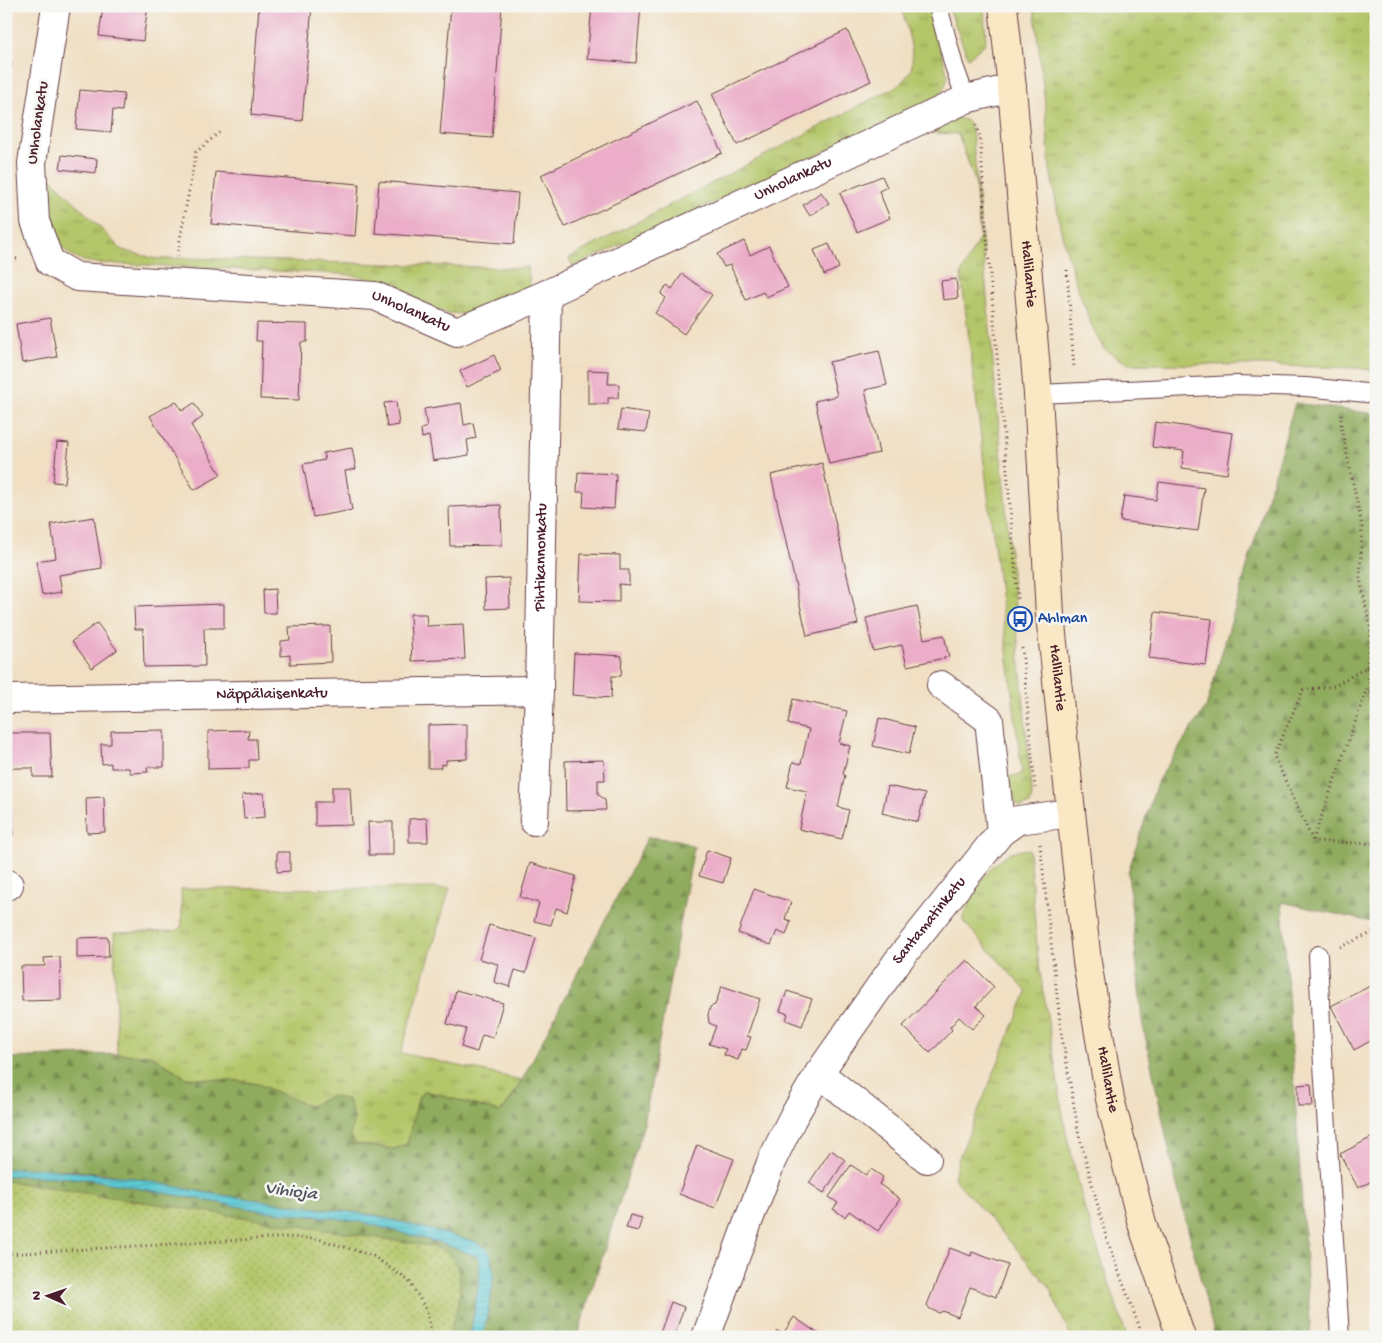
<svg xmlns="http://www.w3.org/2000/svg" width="1382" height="1343" viewBox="0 0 1382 1343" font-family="'Gochi Hand',sans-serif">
<defs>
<pattern id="grass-tufts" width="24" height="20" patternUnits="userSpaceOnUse" patternTransform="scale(1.25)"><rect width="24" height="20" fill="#b4c669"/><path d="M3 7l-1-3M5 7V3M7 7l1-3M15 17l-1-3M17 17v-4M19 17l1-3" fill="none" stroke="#94a057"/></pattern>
<pattern id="forest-firs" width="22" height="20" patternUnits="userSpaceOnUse" patternTransform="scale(1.25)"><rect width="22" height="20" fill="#8fab5d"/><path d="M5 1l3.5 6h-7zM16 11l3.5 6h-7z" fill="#778b4d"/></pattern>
<pattern id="park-dots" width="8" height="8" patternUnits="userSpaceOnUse" patternTransform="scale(1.25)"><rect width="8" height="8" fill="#b4c669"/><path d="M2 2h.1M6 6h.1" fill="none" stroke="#94a057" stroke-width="1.8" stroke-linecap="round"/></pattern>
<pattern id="water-rules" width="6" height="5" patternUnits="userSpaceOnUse" patternTransform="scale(1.25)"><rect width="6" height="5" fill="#5cc9d3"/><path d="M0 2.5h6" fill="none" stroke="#52acb5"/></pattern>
</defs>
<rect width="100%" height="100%" fill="#f6f6f2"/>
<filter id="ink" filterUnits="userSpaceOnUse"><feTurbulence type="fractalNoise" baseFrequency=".02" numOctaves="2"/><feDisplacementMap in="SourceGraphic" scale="10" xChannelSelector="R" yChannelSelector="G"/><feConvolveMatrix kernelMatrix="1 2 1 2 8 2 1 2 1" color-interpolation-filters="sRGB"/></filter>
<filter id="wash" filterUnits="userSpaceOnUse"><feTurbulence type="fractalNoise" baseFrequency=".0096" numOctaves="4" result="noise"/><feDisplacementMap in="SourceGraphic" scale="20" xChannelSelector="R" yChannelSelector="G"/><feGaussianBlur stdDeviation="1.12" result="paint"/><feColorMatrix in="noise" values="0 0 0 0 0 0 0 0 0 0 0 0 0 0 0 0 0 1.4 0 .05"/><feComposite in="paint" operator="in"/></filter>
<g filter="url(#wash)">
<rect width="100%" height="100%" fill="#f0dfc2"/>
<path fill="url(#grass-tufts)" stroke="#7f724a" d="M901 6H929L948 77C944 90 941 95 930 103L573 267 569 258 899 85C904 80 908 76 911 69 916 54 905 22 901 6Z
M948 6H984L986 43 968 58Z
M1034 6H1376V371L1356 368 1251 365 1131 364 1119 359 1103 348 1090 322 1075 280 1061 231 1050 169 1045 103Z
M953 118C964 118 968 120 972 130L1032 796 1030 804 1021 807 1017 804 1013 798 1010 807 1007 777 1022 774 961 274 980 237 975 181 958 134 931 133Z
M44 171 122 250 156 259 187 258 518 268 528 267 530 286 528 290 468 314 448 313 405 296 389 286 381 283 363 277 343 274 97 263 84 261 71 255 59 245 49 232Z
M1029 849 1038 959 1066 1133 1085 1210 1127 1337H1071L1048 1285 954 1178 958 1160 1027 992 962 920 976 886 995 864 1010 852Z
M450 888 401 1053 522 1080 505 1108 499 1112 426 1091 419 1096 407 1144 394 1149 356 1144 349 1136 354 1118 329 1096 316 1104 308 1106 258 1084 238 1081 187 1078 150 1055 117 1054 114 933 176 931 182 926 181 889Z"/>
<path fill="url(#forest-firs)" stroke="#6c6544" d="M1295 403 1376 414V923L1282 902 1311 1337H1215L1174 1173 1142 1021 1128 872 1158 780 1206 707Z
M648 837 679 840 694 847 644 1124 577 1337H482L491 1299 493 1275 492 1262 484 1247 473 1241 374 1215 352 1212 294 1205 207 1193 109 1174 65 1170 6 1169V1058L117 1054 150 1055 187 1078 238 1081 258 1084 308 1106 316 1104 329 1096 348 1099 354 1118 350 1136 355 1144 394 1149 407 1144 419 1096 426 1091 499 1112 505 1108 522 1080Z
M20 1175 75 1178 93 1180 263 1211 342 1219 361 1222 437 1242 475 1255 479 1258 480 1268 479 1282 470 1337H448C456 1312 469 1279 450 1257 449 1256 447 1252 445 1251 441 1249 435 1248 430 1246L6 1181V1176Z"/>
<path fill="url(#park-dots)" stroke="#7f724a" d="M6 1181 430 1246C435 1248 441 1249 445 1251 447 1252 449 1256 451 1257 469 1279 456 1312 448 1337H6Z"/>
<path fill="url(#water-rules)" stroke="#53747f" d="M37 1168 129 1177 207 1193 294 1205 374 1215 473 1241C478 1244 486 1246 489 1252 500 1270 487 1317 482 1337H470L479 1282 480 1268 479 1258 474 1255 437 1242 361 1222 342 1219 263 1211 93 1180C65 1177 35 1175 6 1176V1169Z"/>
<g id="blocks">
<path fill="#ebadc8" d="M103 6H148L143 41 99 36Z
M259 6H312L302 121 251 115Z
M451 6H502L492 138 440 134Z
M592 6H641L636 63 587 59Z
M847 30 871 81 737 145 712 94Z
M6 62H12L9 82 6 81Z
M80 90 124 94 122 111 113 110 111 132 76 129Z
M697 101 722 153 565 227 541 175Z
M62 155 97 159 96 173 60 169Z
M216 172 359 184 355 236 211 224Z
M882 176 887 187 879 191 890 218 857 232 840 193Z
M379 181 518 193 514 244 375 233Z
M821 192 829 203 810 216 803 205Z
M744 241 750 255 769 246 788 287 766 297 763 292 746 300 730 265 724 267 717 254Z
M829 244 839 268 824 275 814 250Z
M682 274 712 295 684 334 655 313 666 298 661 294 667 285 672 289Z
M956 279 958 298 943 300 941 281Z
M50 318 57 357 22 363 16 324Z
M257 323 307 324V342H301L299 400 260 399 262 341H256Z
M879 351 887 385 865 390 879 453 829 464 815 401 837 396 829 362Z
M494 355 501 371 467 387 460 371Z
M588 370 609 371 608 384H619L618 398H608V404H588Z
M176 401 182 411 194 403 203 417 191 425 221 475 194 490 150 416Z
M396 402 399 425 387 427 384 403Z
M461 403 464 425 473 423 476 438 467 440 469 455 433 461 429 436 422 438 421 429 427 427 424 409Z
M621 409 649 413 646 432 618 429Z
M1155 422 1233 433 1227 474 1182 468 1184 451 1152 447Z
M57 442 69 443 65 483 53 482Z
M352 448 356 469 345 471 352 510 313 517 303 464 325 460 323 453Z
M822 463 858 624 807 636 771 475Z
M578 472 616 474 614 509 583 507 584 492H577Z
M1159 482 1204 488 1198 531 1120 521 1124 496 1156 500Z
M501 505 502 545 450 546 449 507Z
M94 517 102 568 59 575 62 592 42 595 36 561 56 558 51 524Z
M581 554 620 555V570H629V585L619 584V602L579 601Z
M509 578 510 608 486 609 485 579Z
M275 589 276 613H264L263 590Z
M224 604V628H204L205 666 144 667 143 629H135L134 607Z
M917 606 924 639 944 635 949 657 907 666 902 645 873 651 866 618Z
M1155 612 1212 619 1206 665 1149 658Z
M410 614H426L427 626 463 624 465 659 412 661Z
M97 623 117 650 92 668 72 641Z
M330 626 331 662 290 664V655L281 656V641L290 640 289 627Z
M574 653 622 656 621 676H612L611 698 572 695Z
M793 699 847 711 839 743 850 746 843 774 845 775 838 807 849 810 842 839 799 829 807 791 787 787 793 762 801 764 809 729 788 724Z
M879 718 915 727 909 754 873 746Z
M467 724V759L446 760V765L441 764V768H428V725Z
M164 730V767H147L148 772 130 773 129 768H111V763L102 764 101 744H111V731Z
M249 730 248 739H256L257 760H249V768L208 769V731Z
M8 733H50L52 777H33V768H8Z
M604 760 605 780H598V794L605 800 606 810 566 811 565 761Z
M888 786 925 794 918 822 882 813Z
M332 787H350L352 825 315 826V802H332Z
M264 793 265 817 244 819 242 795Z
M104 797 105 832 87 833 86 798Z
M6 800H11L13 835H6Z
M427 818 428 842H409V819Z
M368 822H393V855H369Z
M707 850 731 858 723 883 699 876Z
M277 852H290V871L277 872Z
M530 863 576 876 567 912 556 908 551 925 534 921 539 903 520 897Z
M754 889 791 902 785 919 791 921 786 935 777 931 771 945 738 933Z
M489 925 536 938 526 973 515 970 510 987 494 982 498 964 479 959Z
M108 937 109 957 77 958V938Z
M60 957 61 1000 22 1001 21 966H45L44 958Z
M967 960 994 987 976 1006 986 1015 972 1029 959 1017 950 1027 952 1030 930 1053 903 1026Z
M1376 983V1038L1354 1050 1331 1006Z
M722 986 760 999 747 1036 751 1037 746 1050 742 1049 738 1060 724 1055 726 1049 709 1044 716 1026 709 1023 708 1015 710 1007 715 1005Z
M456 990 503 1003 493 1038 482 1035 477 1052 461 1047 466 1029 447 1024Z
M787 991 812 999 802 1026 786 1020 788 1014 780 1011Z
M1311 1084 1313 1106H1298V1085Z
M1376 1135V1179L1358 1188 1340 1154Z
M697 1145 734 1159 715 1208 679 1194Z
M831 1150 845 1160 824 1193 809 1183Z
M851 1165 866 1175 871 1169 883 1177 879 1184 900 1199 878 1231 849 1211 845 1217 833 1209 838 1203 829 1197Z
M630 1215 642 1218 638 1231 626 1228Z
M950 1248 971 1256 972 1252 1008 1265 996 1297 970 1287 958 1317 943 1311 939 1313 930 1309 927 1305Z
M671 1302 684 1307 674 1337H662L659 1336Z
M794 1317 820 1335 819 1337H774L778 1331 783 1334Z"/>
</g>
</g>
<g filter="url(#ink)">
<use href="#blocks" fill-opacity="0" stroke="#633c42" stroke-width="1"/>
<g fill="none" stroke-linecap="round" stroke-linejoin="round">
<defs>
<path id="lane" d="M938 6 954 66 966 99
M1038 394 1236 385 1306 387 1376 394
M1318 955 1322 1048 1340 1337"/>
<g id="street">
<path id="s1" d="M56 6 32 163 35 221 50 262 77 277 375 296 457 332 547 294 966 99 1012 88"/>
<path d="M941 685 989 720 1001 832"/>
<path id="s2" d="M6 699 539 690"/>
<path id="s3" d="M534 821 539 690 547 294"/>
<path d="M6 883 9 885"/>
<path d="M819 1073 927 1159"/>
<path id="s4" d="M706 1337 748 1222 772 1160 792 1119 819 1073 897 962 1001 832 1018 820 1071 813"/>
</g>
<g id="secondary">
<path id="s5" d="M1003 6 1012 88 1038 394 1050 615 1087 962 1110 1099 1142 1224 1181 1337"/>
</g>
</defs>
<use href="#lane" stroke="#633c42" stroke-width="20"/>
<use href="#street" stroke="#633c42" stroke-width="30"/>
<use href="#secondary" stroke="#633c42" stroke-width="30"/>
<path stroke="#633c42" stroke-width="3" stroke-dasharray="1 4" stroke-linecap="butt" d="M976 125 980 136 986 227 1018 599
M177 256 196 152 221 131
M6 258 19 259
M1067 270 1074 369
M1341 414V426L1362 526 1360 578 1371 631 1367 667H1376
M1022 648 1035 788
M1376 728 1367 667 1334 686 1303 690 1274 756 1313 841 1376 844
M1313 840 1368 686
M1040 844 1061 1031 1079 1135 1107 1240 1143 1337
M1340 947 1376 931
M6 1254 288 1237 319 1239 373 1256 409 1281 427 1311 432 1337"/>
<use href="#lane" stroke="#fff" stroke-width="18"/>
<use href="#street" stroke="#fff" stroke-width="28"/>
<use href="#secondary" stroke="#fae7c3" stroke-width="28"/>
</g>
</g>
<defs>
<symbol id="bus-ring" viewBox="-11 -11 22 22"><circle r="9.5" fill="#f6f6f2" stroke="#1a4fb4" stroke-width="1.5"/><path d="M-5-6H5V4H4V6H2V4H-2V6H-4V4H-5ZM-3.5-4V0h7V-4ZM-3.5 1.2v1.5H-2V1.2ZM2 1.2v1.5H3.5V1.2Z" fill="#1a4fb4"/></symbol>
</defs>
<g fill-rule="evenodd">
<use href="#bus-ring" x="1006" y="605" width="28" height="28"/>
</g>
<g text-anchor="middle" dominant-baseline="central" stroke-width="5" stroke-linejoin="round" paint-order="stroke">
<g font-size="16" fill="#4a1f2b" stroke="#f6f6f2">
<text transform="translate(39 123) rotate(-82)">Unholankatu</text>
<text stroke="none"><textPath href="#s1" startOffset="1049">Unholankatu</textPath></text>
<text stroke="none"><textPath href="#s5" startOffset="269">Hallilantie</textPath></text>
<text stroke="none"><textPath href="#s1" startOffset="629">Unholankatu</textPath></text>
<text stroke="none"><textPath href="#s3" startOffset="264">Pihtikannonkatu</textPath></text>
<text stroke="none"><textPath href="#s5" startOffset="674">Hallilantie</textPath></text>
<text stroke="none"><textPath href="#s2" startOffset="266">Näppälaisenkatu</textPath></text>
<text stroke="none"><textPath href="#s4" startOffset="476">Santamatinkatu</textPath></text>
<text stroke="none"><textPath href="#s5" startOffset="1079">Hallilantie</textPath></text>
</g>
<g font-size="16" fill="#164399" stroke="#f6f6f2" text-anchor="start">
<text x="1038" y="619">Ahlman</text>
</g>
<g font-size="18" font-style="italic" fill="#4f525d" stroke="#f6f6f2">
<text transform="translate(291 1192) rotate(7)">Vihioja</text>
</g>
</g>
<rect width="1382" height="1343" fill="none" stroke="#f6f6f2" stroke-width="25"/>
<g transform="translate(48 1296) rotate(272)" stroke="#f6f6f2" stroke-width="4" paint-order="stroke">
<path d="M0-4L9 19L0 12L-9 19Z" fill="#4a1f2b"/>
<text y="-8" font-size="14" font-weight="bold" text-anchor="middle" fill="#4a1f2b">N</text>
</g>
</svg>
